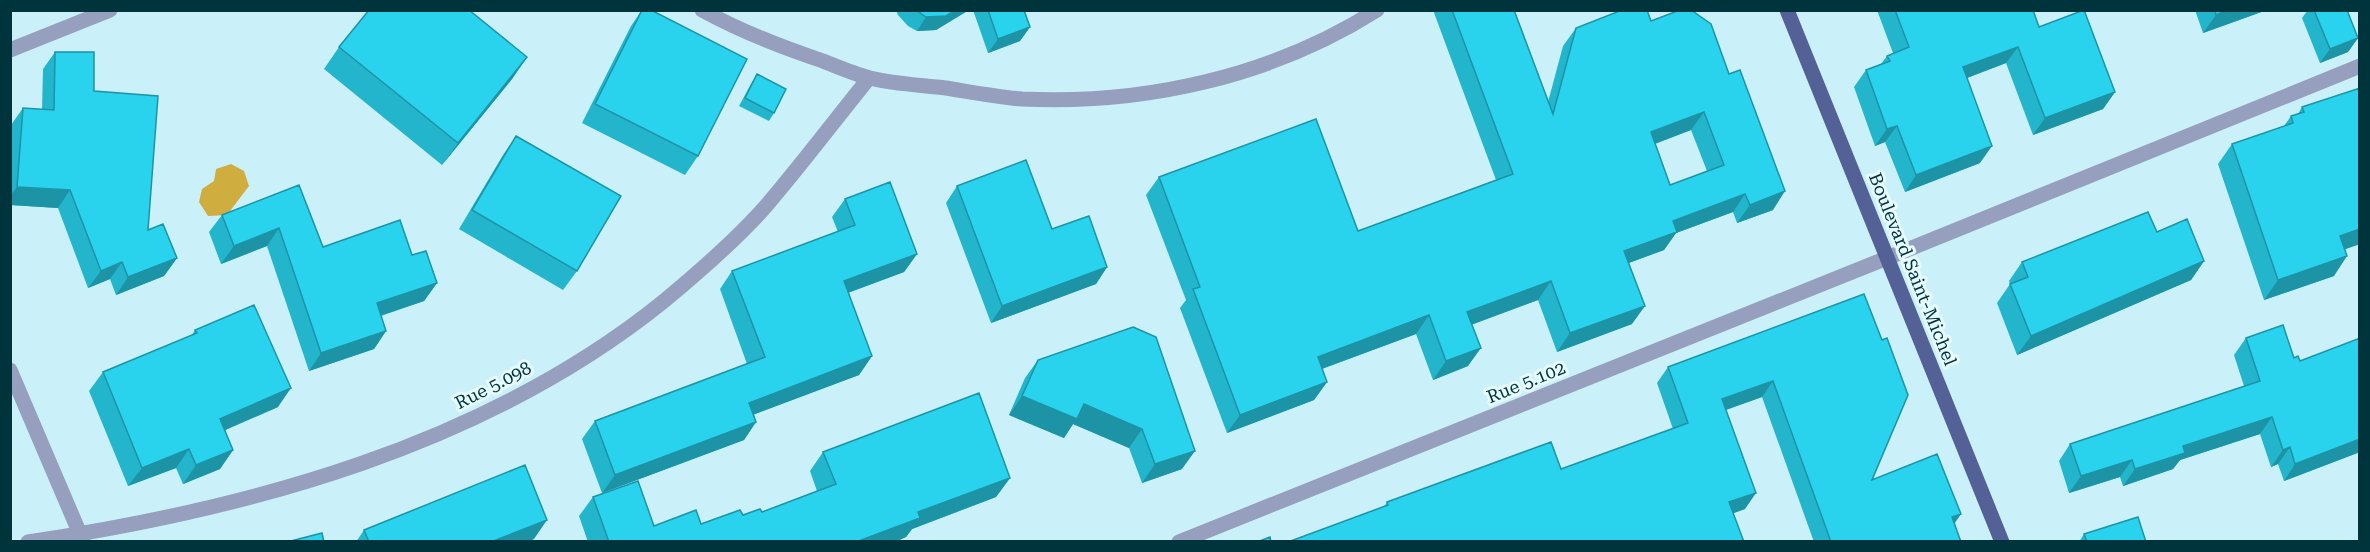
<svg xmlns="http://www.w3.org/2000/svg" width="2370" height="552" viewBox="0 0 2370 552" font-family="'Roboto Serif',serif">
<rect width="100%" height="100%" fill="#caf1f9"/>
<path fill="#cfad3e" d="M231 164 244 171 249 186 227 215 208 216 199 202 202 189 214 181 216 169Z"/>
<g fill="none" stroke-linecap="round" stroke-linejoin="round">
<path stroke="#969fbe" stroke-width="15" d="M702 10C740 31 781 47 823 61 838 67 854 74 870 78 894 84 921 85 946 88 971 92 997 97 1022 99 1145 105 1273 76 1377 10
M10 50 110 10
M10 370 83 541
M28 542C250 509 486 445 664 301 699 272 736 240 766 206 802 164 835 120 869 78
M1179 542 1887 258 2360 66"/>
<path stroke="#536197" stroke-width="15" d="M1787 10 2002 542"/>
</g>
<path fill="#23b5cc" fill-rule="evenodd" d="M642 10H651L698 156 685 175 582 123 631 26Z
M896 10H969L936 30 917 31 908 26 898 15Z
M973 10H1024L1030 27 1020 41 988 53Z
M1433 10H1514L1548 102 1563 46 1576 28 1651 21 1773 210 1737 223 1733 212 1676 233 1664 250 1629 263 1632 324 1557 352 1538 300 1472 324 1468 366 1433 380 1416 334 1322 369 1327 382 1314 400 1227 433 1180 308 1186 300 1146 195 1159 177 1358 231 1496 180ZM1691 130 1707 171 1670 185 1655 144Z
M1877 10H2033L2039 27 2115 92 2103 109 2033 135 2006 63 1967 78 1980 163 1905 192 1885 142 1875 146 1854 87 1866 70 1881 64 1887 56 1893 53Z
M2195 10H2267L2203 33Z
M2308 10H2347L2358 38 2348 52 2320 63 2302 18Z
M339 47 527 57 512 79 442 165 324 69Z
M55 52 94 91 148 230 177 258 164 276 116 295 110 279 88 288 58 208 10 205 11 125 23 108 42 110 43 69Z
M757 74 774 113 769 121 739 106 752 82Z
M2360 88V244L2345 249 2334 276 2264 300 2218 164 2232 144 2284 126 2291 116 2298 114 2302 107Z
M516 136 577 271 563 290 459 229 503 155Z
M299 185 323 247 412 255 437 283 424 301 381 316 386 331 374 349 309 371 267 246 221 264 209 232 222 215Z
M957 186 1052 229 1107 267 1096 284 991 323 946 203Z
M845 199 917 254 904 272 848 293 872 356 859 375 754 414 756 422 744 440 602 493 582 439 595 421 747 364 720 289 732 271 838 232 832 217Z
M2157 232 2204 261 2191 280 2017 355 1997 303 2010 284 2009 281 2022 262Z
M1864 294 1872 480 1961 514 1954 523 1961 542H1814L1762 397 1726 410 1745 509 1733 513 1384 507 1387 502 1561 469 1673 429 1657 383 1668 367Z
M1133 327 1182 469 1142 483 1129 448 1073 424 1064 438 1009 415 1025 378 1038 360Z
M195 330 278 407 225 430 233 450 220 469 183 484 176 468 128 486 89 391 103 372 192 335Z
M2246 338 2294 358 2300 361 2360 452 2284 481 2278 464 2271 467 2260 434 2180 460 2173 469 2123 486 2120 477 2069 493 2059 461 2070 444 2244 386 2234 355Z
M823 452 1010 478 996 497 912 529 906 537 895 542H588L579 516 593 497 654 526 701 524 762 512 817 491 810 471Z
M364 530 534 539 526 542H356Z
M2084 534 2146 542H2079Z"/>
<path fill="#1d93a6" d="M956 10H969L936 30 917 31 926 17Z
M2228 10H2267L2203 33 2216 15Z
M1030 27 1020 41 988 53 998 39Z
M2358 38 2348 52 2320 63 2330 49Z
M2018 47 2006 63 1951 84 1963 67Z
M527 57 512 79 442 165 458 143Z
M2115 92 2103 109 2033 135 2045 118Z
M1704 112 1691 130 1638 150 1651 132Z
M1897 126 1885 142 1875 146 1887 129Z
M1992 146 1980 163 1905 192 1916 175Z
M17 187 70 190 58 208 10 205V196Z
M1785 191 1773 210 1737 223 1750 205Z
M1745 194 1733 212 1676 233 1664 250 1612 269 1624 251 1673 221Z
M279 228 267 246 221 264 234 246Z
M2360 229V244L2326 256 2340 236Z
M917 254 904 272 831 299 844 281Z
M2347 256 2334 276 2264 300 2278 280Z
M177 258 164 276 116 295 128 277Z
M2204 261 2191 280 2017 355 2031 336Z
M122 262 110 279 88 288 101 271Z
M1107 267 1096 284 991 323 1002 306Z
M1551 281 1538 300 1455 331 1467 312Z
M437 283 424 301 364 321 377 303Z
M1645 306 1632 324 1557 352 1570 333Z
M1429 315 1416 334 1305 375 1318 357Z
M386 331 374 349 309 371 321 353Z
M1481 348 1468 366 1433 380 1446 361Z
M872 356 859 375 737 421 749 403Z
M1773 381 1762 397 1711 415 1722 399Z
M1327 382 1314 400 1227 433 1240 415Z
M291 388 278 407 207 438 220 419Z
M1022 396 1084 404 1142 429 1129 448 1073 424 1064 438 1009 415Z
M2272 417 2260 434 2180 460 2173 469 2123 486 2135 469 2183 446Z
M756 422 744 440 602 493 615 475Z
M2360 439V452L2284 481 2295 464Z
M2290 447 2278 464 2271 467 2283 450Z
M189 449 176 468 128 486 142 468Z
M233 450 220 469 183 484 196 465Z
M1195 451 1182 469 1142 483 1155 464Z
M2132 460 2120 477 2069 493 2081 476Z
M1010 478 996 497 912 529 906 537 895 542H856L918 512Z
M1756 493 1745 509 1718 519 1729 502Z
M1961 514 1950 530 1952 517Z
M547 520 534 539 526 542H491Z"/>
<path fill="#29d2ed" stroke="#1d93a6" stroke-width="1.5" fill-rule="evenodd" d="M369 10H469L527 57 458 143 339 47Z
M642 10H651L747 59 698 156 595 104Z
M916 10H956L946 16 926 17Z
M988 10H1024L1030 27 998 39Z
M1452 10H1514L1553 114 1576 28 1622 10H1647L1651 21 1680 10H1691L1711 24 1729 74 1740 70 1785 191 1750 205 1745 194 1673 221 1677 232 1624 251 1645 306 1570 333 1551 281 1467 312 1481 348 1446 361 1429 315 1318 357 1327 382 1240 415 1193 289 1200 287 1159 177 1316 119 1358 231 1513 174ZM1704 112 1724 165 1670 185 1651 132Z
M1895 10H2033L2039 27 2084 10 2115 92 2045 118 2018 47 1963 67 1992 146 1916 175 1897 126 1887 129 1866 70 1890 61 1887 56 1909 47Z
M2215 10H2228L2216 15Z
M2314 10H2347L2358 38 2330 49Z
M55 52H94V91L158 96 148 230 163 224 177 258 128 277 122 262 101 271 70 190 17 187 23 108 54 110Z
M757 74 786 89 774 113 745 98Z
M2360 88V229L2340 236 2347 256 2278 280 2232 144 2293 123 2291 116 2304 112 2302 107Z
M516 136 621 196 577 271 472 210Z
M1026 160 1052 229 1089 216 1107 267 1002 306 957 186Z
M890 182 917 254 844 281 872 356 749 403 756 422 615 475 595 421 765 357 732 271 855 225 845 199Z
M299 185 323 247 400 220 412 255 426 251 437 283 377 303 386 331 321 353 279 228 234 246 222 215Z
M2148 212 2157 232 2187 219 2204 261 2031 336 2010 284 2028 277 2022 262Z
M1864 294 1882 340 1887 338 1908 395 1872 480 1937 454 1961 514 1952 517 1961 542H1831L1773 381 1722 399 1756 493 1729 502 1744 542H1288L1388 505 1387 502 1551 442 1561 469 1688 423 1668 367Z
M254 305 291 388 220 419 233 450 196 465 189 449 142 468 103 372 197 333 195 330Z
M2283 325 2294 358 2298 356 2300 361 2360 338V439L2295 464 2290 447 2283 450 2272 417 2183 446 2185 453 2135 469 2132 460 2081 476 2070 444 2260 381 2246 338Z
M1133 327 1156 337 1195 451 1155 464 1142 429 1084 404 1077 419 1022 396 1038 360Z
M979 393 1010 478 918 512 920 518 856 542H609L593 497 638 481 654 526 696 510 701 524 740 510 743 515 760 509 762 512 836 484 823 452Z
M525 465 547 520 491 542H369L364 530Z
M2138 517 2146 542H2087L2084 534Z
M322 533 324 542H287Z
M1270 537 1271 542H1257Z"/>
<g text-anchor="middle" dominant-baseline="central" stroke-width="6" stroke-linejoin="round" paint-order="stroke">
<g font-size="18" fill="#00343c" stroke="#e7fafe">
<text transform="translate(1913 269) rotate(68)">Boulevard Saint-Michel</text>
<text transform="translate(1526 382) rotate(-22)">Rue 5.102</text>
<text transform="translate(493 385) rotate(-27)">Rue 5.098</text>
</g>
</g>
<rect width="2370" height="552" fill="none" stroke="#00343c" stroke-width="24"/>
</svg>
